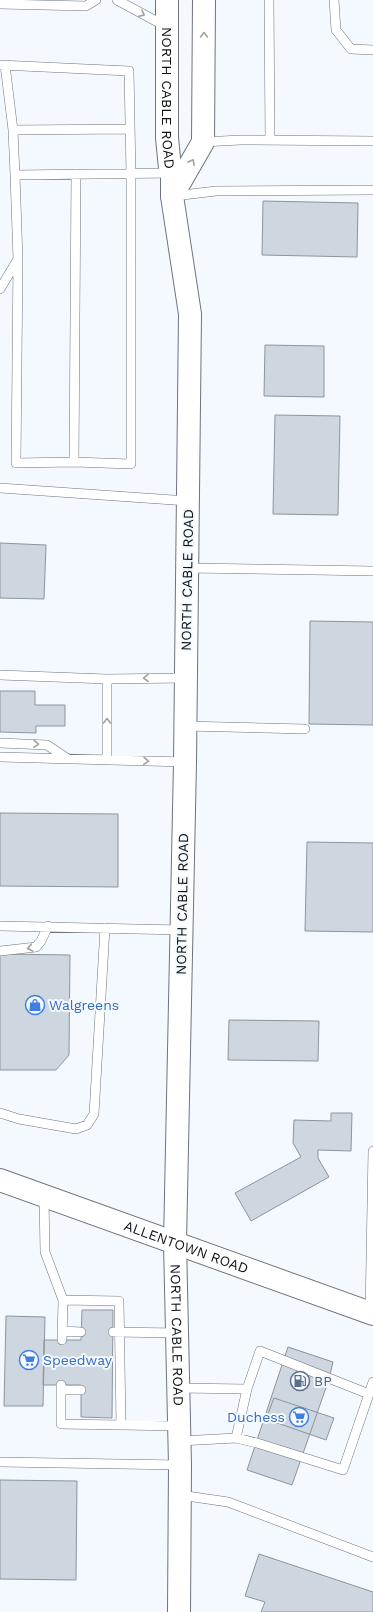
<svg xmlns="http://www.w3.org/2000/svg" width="373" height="1612" viewBox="0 0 373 1612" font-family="'Work Sans',sans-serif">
<rect width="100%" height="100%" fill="#f4f9ff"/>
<path fill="#ced6df" stroke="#8c949c" d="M263 201 358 203 357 257 262 255Z
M265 345 324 346V397L264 396Z
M275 415 340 416 338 515 273 514Z
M0 543 46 545 44 599 0 598Z
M310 621 373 622V725L309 724Z
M0 691H35V705H65V726H36V733L0 732Z
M0 813 118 814V887L0 886Z
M307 842 373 843V932L305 931Z
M0 954 70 955 69 1055 56 1070H0Z
M229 1020 319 1021 318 1061 228 1060Z
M331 1113H352L351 1151 318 1150V1158L329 1177 251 1221 235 1193 301 1157 293 1143 294 1120 331 1121Z
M82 1310H113L112 1418 81 1417V1385H43L44 1340H81Z
M6 1316 45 1317 43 1406H4Z
M288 1347 333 1362 329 1379 292 1485 247 1470Z
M274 1398 334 1418 326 1440 266 1419Z
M0 1480 77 1481 76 1580 0 1579Z
M259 1554 373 1592V1612H261L265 1602 245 1596Z"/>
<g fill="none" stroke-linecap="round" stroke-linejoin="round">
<defs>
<path id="service" d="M117 0 167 27
M269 0 270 140
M334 0 336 30 351 49 373 50
M0 4 86 6 96 0
M0 65 129 71 131 174V464L74 462 16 463 18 259
M5 65 13 130 15 175
M13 130 130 129
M203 142 240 140 373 141
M174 196 216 191 373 190
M0 289 18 259 15 175 172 173
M74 462 76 174
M0 488 188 501
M187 568 373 571
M0 675 107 679 185 678
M107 679V760
M185 726 305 729
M0 743 47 745 68 759
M0 757 185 762
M0 926 181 930
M0 951 36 947 41 941 48 926
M0 1113 19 1119 76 1129 87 1125 94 1114 105 928
M44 1197 45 1252 63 1300 62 1340
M63 1300 119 1301 121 1424
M370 1313 373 1151
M62 1331 81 1332
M113 1332 177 1333
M61 1385V1424L180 1426
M179 1388 247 1389 260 1351 369 1394 343 1470 257 1443 236 1438 180 1441
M62 1390H81
M369 1394 373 1382
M236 1438 247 1389
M0 1462 180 1465
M180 1495 228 1502 373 1557"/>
<g id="tertiary">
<path id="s1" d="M167 0V138L170 168 172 173V196L190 314 185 762 175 1243 180 1465 179 1612"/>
<path d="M172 196 203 142 204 0"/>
</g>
<g id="secondary">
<path id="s2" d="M0 1180 373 1314"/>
</g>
</defs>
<use href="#service" stroke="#6d747c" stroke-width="10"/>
<use href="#tertiary" stroke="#6d747c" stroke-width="24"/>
<use href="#secondary" stroke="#6d747c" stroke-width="24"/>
<use href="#service" stroke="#fff" stroke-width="9"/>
<use href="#tertiary" stroke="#fff" stroke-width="22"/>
<use href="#secondary" stroke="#fff" stroke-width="22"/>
</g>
<defs><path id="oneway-chevron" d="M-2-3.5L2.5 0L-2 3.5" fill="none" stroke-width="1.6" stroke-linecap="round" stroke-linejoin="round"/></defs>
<g stroke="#9fa0a1">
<use href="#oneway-chevron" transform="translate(142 14) rotate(27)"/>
<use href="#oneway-chevron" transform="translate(204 35) rotate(-90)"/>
<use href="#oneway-chevron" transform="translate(192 162) rotate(-61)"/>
<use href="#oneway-chevron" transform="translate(146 678) rotate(179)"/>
<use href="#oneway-chevron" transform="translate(107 721) rotate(-90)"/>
<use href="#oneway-chevron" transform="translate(36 744) rotate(3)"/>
<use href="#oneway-chevron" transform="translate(146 761) rotate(2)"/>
<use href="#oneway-chevron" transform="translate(30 948) rotate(169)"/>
</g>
<defs>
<symbol id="shop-ring" viewBox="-11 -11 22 22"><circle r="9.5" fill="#f4f9ff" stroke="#3f7fe0" stroke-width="1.5"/><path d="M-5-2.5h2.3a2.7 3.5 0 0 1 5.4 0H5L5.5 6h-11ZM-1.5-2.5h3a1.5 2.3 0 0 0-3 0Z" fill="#3f7fe0"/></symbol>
<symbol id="supermarket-ring" viewBox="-11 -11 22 22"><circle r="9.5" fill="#f4f9ff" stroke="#3f7fe0" stroke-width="1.5"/><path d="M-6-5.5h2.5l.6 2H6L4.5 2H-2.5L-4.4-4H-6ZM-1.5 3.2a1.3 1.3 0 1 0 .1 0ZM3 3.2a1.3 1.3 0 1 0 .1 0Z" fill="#3f7fe0"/></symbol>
<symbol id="fuel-ring" viewBox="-11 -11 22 22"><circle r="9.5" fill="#f4f9ff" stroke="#5c6f8a" stroke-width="1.5"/><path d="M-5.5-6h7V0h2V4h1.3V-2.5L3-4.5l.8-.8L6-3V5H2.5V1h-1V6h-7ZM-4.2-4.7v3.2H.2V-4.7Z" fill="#5c6f8a"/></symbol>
</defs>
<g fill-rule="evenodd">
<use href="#shop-ring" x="24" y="994" width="22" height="22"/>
<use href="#supermarket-ring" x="18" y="1349" width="22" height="22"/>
<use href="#fuel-ring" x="289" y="1370" width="22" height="22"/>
<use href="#supermarket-ring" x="288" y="1406" width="22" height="22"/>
</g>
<g text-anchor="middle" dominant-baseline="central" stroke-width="4" stroke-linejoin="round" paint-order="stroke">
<g font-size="14" fill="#0f1215" stroke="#f4f9ff">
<text stroke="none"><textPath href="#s1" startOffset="98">NORTH CABLE ROAD</textPath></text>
<text transform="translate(187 580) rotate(-89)">NORTH CABLE ROAD</text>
<text transform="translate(182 904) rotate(-89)">NORTH CABLE ROAD</text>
<text stroke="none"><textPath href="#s2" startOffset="198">ALLENTOWN ROAD</textPath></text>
<text stroke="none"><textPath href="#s1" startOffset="1337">NORTH CABLE ROAD</textPath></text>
</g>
<g font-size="14" fill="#366cbe" stroke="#f4f9ff" text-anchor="start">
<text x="49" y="1005">Walgreens</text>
<text x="43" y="1360">Speedway</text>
<text x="285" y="1417" text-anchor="end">Duchess</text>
</g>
<g font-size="14" fill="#4e5e75" stroke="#f4f9ff" text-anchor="start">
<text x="314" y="1381">BP</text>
</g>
</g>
</svg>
